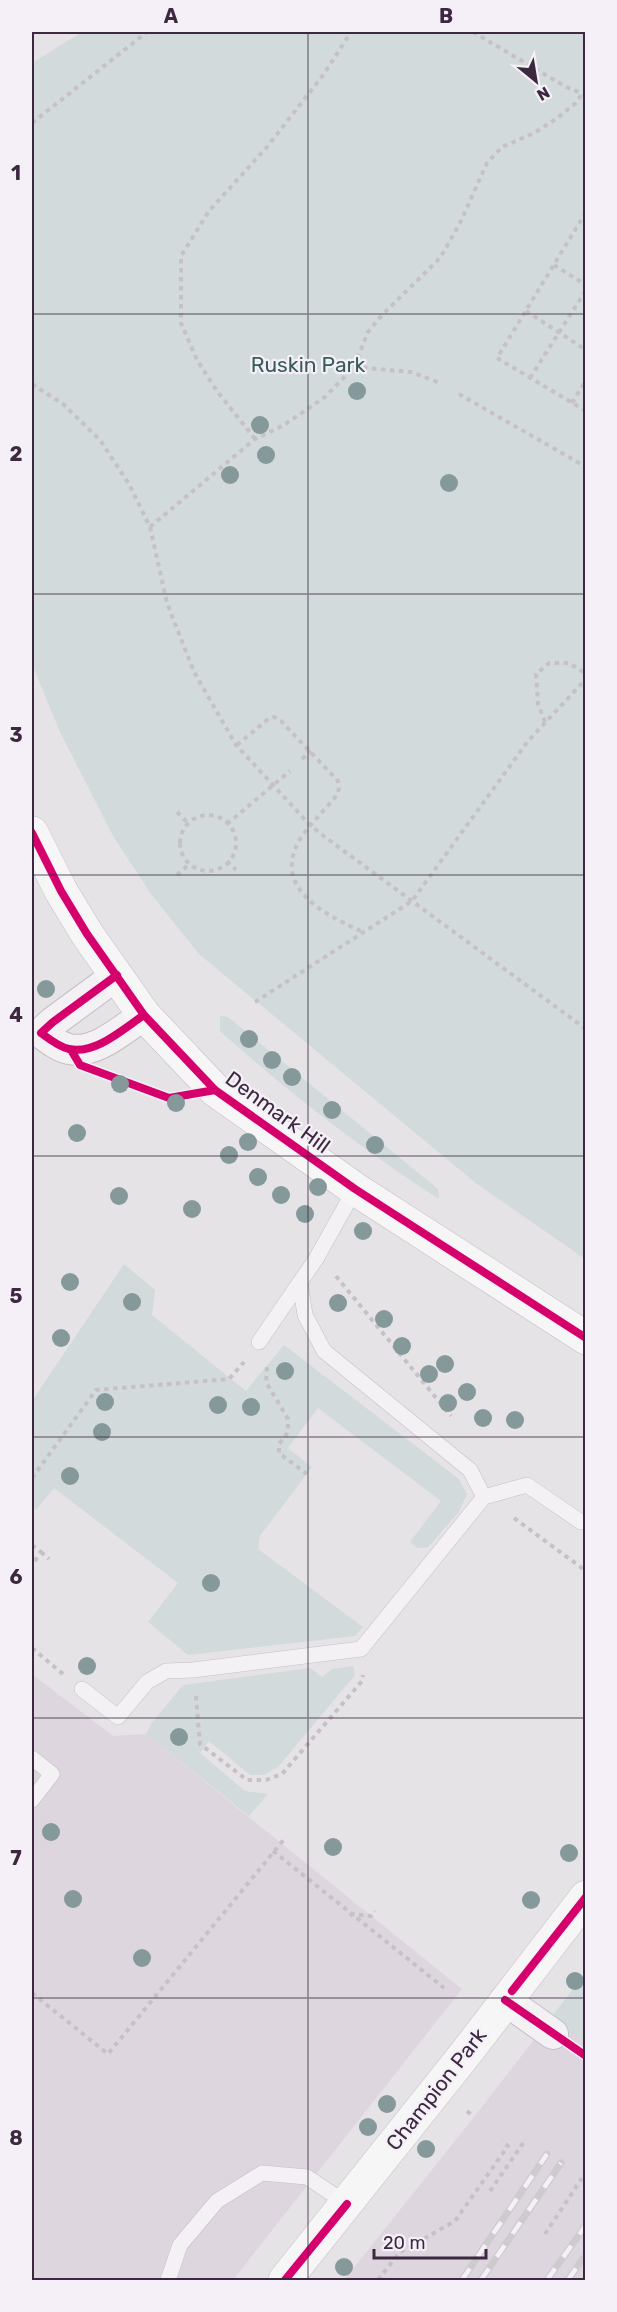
<svg xmlns="http://www.w3.org/2000/svg" width="617" height="2312" viewBox="0 0 617 2312" font-family="Rubik,sans-serif">
<rect width="100%" height="100%" fill="#e6e3e7"/>
<path fill="#ddd6df" d="M32 1674 113 1736 146 1734 462 1989 233 2280H32Z
M585 1974V2280H344L474 2117Z"/>
<path fill="#d2dadb" d="M82 32H585V1259L477 1184 199 954 151 894 113 836 60 732 32 664V63Z
M220 1016 228 1017 438 1189 439 1199C361 1149 289 1093 220 1031Z
M124 1264 155 1290 152 1315 246 1391 284 1345 459 1479 467 1494 459 1512 428 1547 417 1548 410 1542 441 1501 318 1408 288 1448 312 1467 260 1536 258 1549 363 1627 355 1636 188 1655 148 1622 178 1583 54 1488 36 1510 32 1507V1401Z
M353 1666 355 1675 278 1767 264 1775H250L209 1741 200 1753 245 1791 268 1794 249 1816 146 1734 151 1724 183 1685 310 1668 322 1677 332 1669Z
M585 1974 586 2039 585 2040 550 2019Z"/>
<g fill="none" stroke-linecap="round" stroke-linejoin="round">
<defs>
<path id="service" d="M259 1342 300 1282
M484 1497 527 1485 581 1522
M82 1689 118 1717 147 1682 166 1671 193 1670 361 1649 484 1497 470 1470 324 1351 305 1315 300 1282 316 1259 355 1189
M32 1758 52 1774 32 1800
M168 2280 180 2245 217 2201 262 2173 307 2177 347 2204"/>
<path id="minor" d="M117 975 53 1022 41 1033C49 1039 59 1047 69 1049 95 1055 123 1029 144 1015
M505 2000 553 2034"/>
<path id="primary" d="M32 833 61 891 87 934 144 1015 215 1090 355 1189 586 1338
M285 2280 466 2053 586 1897"/>
</defs>
<use href="#service" stroke="#c3c0c4" stroke-width="16"/>
<use href="#minor" stroke="#c3c0c4" stroke-width="32"/>
<use href="#primary" stroke="#c3bfc5" stroke-width="34"/>
<path stroke="#c6c1c7" stroke-width="4" stroke-dasharray="4.5 4.5" stroke-linecap="butt" d="M473 32 566 87 586 95
M32 123 147 32
M586 212 497 358 586 411
M554 265 586 285
M526 311 586 350
M354 367 411 372 440 383
M530 378 586 290
M32 384 63 404 100 440 129 484 150 527 167 603 194 672 236 745 311 826 325 837 586 1029
M459 394 586 467
M572 403 586 380
M255 439 217 391 197 360 181 323V256L209 211 267 147 324 74 351 32
M150 527 255 439 284 425 325 397 354 367 368 332 383 314 440 258 460 223 487 163 502 147 534 133 556 119 576 103 582 94
M545 722 538 704 536 674 549 663H569L586 674
M237 745 267 720 274 717 281 721 338 781 339 789 336 796C325 810 310 824 300 839 271 889 326 915 363 932
M302 759 311 751
M177 812 188 823
M180 843a28 28 0 1 1 56 0a28 28 0 1 1-56 0Z
M227 824 290 771
M227 861 236 870
M177 875 189 864
M255 1002 412 901 528 741 586 679
M336 1276 451 1416
M267 1367 266 1382 288 1419V1432L279 1444V1453L307 1474
M32 1478 96 1390 229 1379 244 1362
M514 1518 586 1571
M32 1545 41 1552 32 1565
M41 1552 49 1559
M32 1648 63 1674
M196 1696 200 1744 247 1780H266L282 1774 362 1681 363 1675
M273 1851 352 1914 371 1916 375 1911
M350 1916 352 1914 444 1988
M32 1993 108 2054 286 1837
M467 2111 474 2117
M490 2191 526 2139
M545 2234 582 2178
M378 2280 399 2253 455 2221 508 2146 502 2141"/>
<use href="#service" stroke="#f4f1f4" stroke-width="15"/>
<use href="#minor" stroke="#f4f1f4" stroke-width="30"/>
<use href="#primary" stroke="#f6f6f6" stroke-width="33"/>
<defs>
<path id="rail" d="M462 2280 547 2154
M481 2280 561 2163
M547 2280 586 2225
M568 2280 586 2254"/>
</defs>
<use href="#rail" stroke="#cecbcf" stroke-width="7"/>
<use href="#rail" stroke="#f5f0f7" stroke-width="4.5" stroke-dasharray="14" stroke-linecap="butt"/>
<defs>
<path id="cycleway" d="M32 833 61 891 87 934 144 1015 215 1090 355 1189 586 1338
M117 975 53 1022 41 1033C49 1039 59 1047 69 1049 95 1055 123 1029 144 1015
M71 1050 80 1065 169 1098 215 1090
M512 1991 586 1897
M505 2000 586 2056
M285 2280 347 2204"/>
</defs>
<use href="#cycleway" stroke="#f5f0f7" stroke-width="11"/>
<use href="#cycleway" stroke="#d6006c" stroke-width="8"/>
</g>
<g fill="#86999a">
<circle cx="357" cy="391" r="9"/>
<circle cx="260" cy="425" r="9"/>
<circle cx="266" cy="455" r="9"/>
<circle cx="230" cy="475" r="9"/>
<circle cx="449" cy="483" r="9"/>
<circle cx="46" cy="989" r="9"/>
<circle cx="249" cy="1039" r="9"/>
<circle cx="272" cy="1060" r="9"/>
<circle cx="292" cy="1077" r="9"/>
<circle cx="120" cy="1084" r="9"/>
<circle cx="176" cy="1103" r="9"/>
<circle cx="332" cy="1110" r="9"/>
<circle cx="77" cy="1133" r="9"/>
<circle cx="248" cy="1142" r="9"/>
<circle cx="375" cy="1145" r="9"/>
<circle cx="229" cy="1155" r="9"/>
<circle cx="258" cy="1177" r="9"/>
<circle cx="318" cy="1187" r="9"/>
<circle cx="281" cy="1195" r="9"/>
<circle cx="119" cy="1196" r="9"/>
<circle cx="192" cy="1209" r="9"/>
<circle cx="305" cy="1214" r="9"/>
<circle cx="363" cy="1231" r="9"/>
<circle cx="70" cy="1282" r="9"/>
<circle cx="132" cy="1302" r="9"/>
<circle cx="338" cy="1303" r="9"/>
<circle cx="384" cy="1319" r="9"/>
<circle cx="61" cy="1338" r="9"/>
<circle cx="402" cy="1346" r="9"/>
<circle cx="445" cy="1364" r="9"/>
<circle cx="285" cy="1371" r="9"/>
<circle cx="429" cy="1374" r="9"/>
<circle cx="467" cy="1392" r="9"/>
<circle cx="105" cy="1402" r="9"/>
<circle cx="448" cy="1403" r="9"/>
<circle cx="218" cy="1405" r="9"/>
<circle cx="251" cy="1407" r="9"/>
<circle cx="483" cy="1418" r="9"/>
<circle cx="515" cy="1420" r="9"/>
<circle cx="102" cy="1432" r="9"/>
<circle cx="70" cy="1476" r="9"/>
<circle cx="211" cy="1583" r="9"/>
<circle cx="87" cy="1666" r="9"/>
<circle cx="179" cy="1737" r="9"/>
<circle cx="51" cy="1832" r="9"/>
<circle cx="333" cy="1847" r="9"/>
<circle cx="569" cy="1853" r="9"/>
<circle cx="73" cy="1899" r="9"/>
<circle cx="531" cy="1900" r="9"/>
<circle cx="142" cy="1958" r="9"/>
<circle cx="575" cy="1981" r="9"/>
<circle cx="387" cy="2104" r="9"/>
<circle cx="368" cy="2127" r="9"/>
<circle cx="426" cy="2149" r="9"/>
<circle cx="344" cy="2267" r="9"/>
</g>
<path fill="none" stroke="#3c2940" stroke-width="1.5" stroke-opacity="0.55" d="M308 32V2280M32 314H586M32 594H586M32 875H586M32 1156H586M32 1437H586M32 1718H586M32 1998H586"/>
<g text-anchor="middle" dominant-baseline="central" stroke-width="4.5" stroke-linejoin="round" paint-order="stroke">
<g font-size="21" fill="#375c5b" stroke="#f5f0f7">
<text x="308" y="364">Ruskin Park</text>
</g>
<g font-size="21" fill="#3c2940" stroke="#f5f0f7">
<text transform="translate(278 1112) rotate(36)">Denmark Hill</text>
<text transform="translate(436 2089) rotate(-52)">Champion Park</text>
</g>
</g>
<rect width="617" height="2312" fill="none" stroke="#f5f0f7" stroke-width="66"/>
<g transform="translate(536 81) rotate(150)" stroke="#f5f0f7" stroke-width="4.5" paint-order="stroke">
<path d="M0-4.5L10 22L0 15L-10 22Z" fill="#3c2940"/>
<text y="-9" font-size="16" font-weight="bold" text-anchor="middle" fill="#3c2940">N</text>
</g>
<path d="M374 2249v9h112v-9" fill="none" stroke="#3c2940" stroke-width="3"/>
<text x="383" y="2249" font-size="18" fill="#3c2940" stroke="#f5f0f7" stroke-width="4.5" paint-order="stroke">20 m</text>
<rect x="33" y="33" width="551" height="2246" fill="none" stroke="#3c2940" stroke-width="2"/>
<g font-size="20" text-anchor="middle" font-weight="bold" fill="#3c2940">
<text x="171" y="23">A</text>
<text x="446" y="23">B</text>
<text x="16" y="180">1</text>
<text x="16" y="461">2</text>
<text x="16" y="742">3</text>
<text x="16" y="1022">4</text>
<text x="16" y="1303">5</text>
<text x="16" y="1584">6</text>
<text x="16" y="1865">7</text>
<text x="16" y="2145">8</text>
</g>
</svg>
